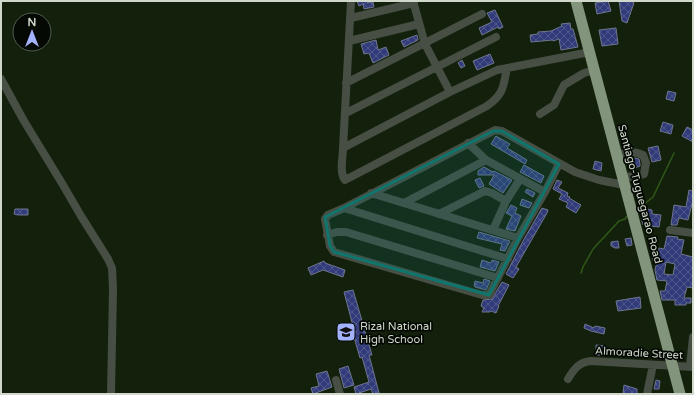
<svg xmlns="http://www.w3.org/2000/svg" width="694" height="395" viewBox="0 0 694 395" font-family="'Varela Round',sans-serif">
<defs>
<pattern id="building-cross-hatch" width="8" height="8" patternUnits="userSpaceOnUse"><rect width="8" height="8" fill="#323b79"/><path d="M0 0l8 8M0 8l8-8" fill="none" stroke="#4f578b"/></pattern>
</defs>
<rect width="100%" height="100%" fill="#13210c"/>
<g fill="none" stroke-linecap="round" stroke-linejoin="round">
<path stroke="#305918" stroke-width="1.5" d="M638 209 653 197 674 153
M581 273 583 267 593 249 619 221 625 219 627 216"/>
</g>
<path fill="url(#building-cross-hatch)" stroke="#6e758f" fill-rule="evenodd" d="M357 1H370L367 3 373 2 374 7 364 9 363 4 359 6Z
M608 1 611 11 597 14 595 3Z
M619 1H630L634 3 627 23 622 21Z
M495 10 503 27 499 29 498 27 482 35 479 28 492 22 487 13Z
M570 23 571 29H573L578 47 561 50 559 39 553 41V40L531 42 530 35 538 34V32L551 31 562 26 561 24Z
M616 28 618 44 602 46 599 30Z
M417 35 418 40 404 47 401 41Z
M376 40 378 50 386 47 389 55 373 63 369 53 364 54 361 44Z
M490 54 494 63 477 70 473 61Z
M462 60 465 66 461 68 458 63Z
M668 91 676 93 674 101 666 99Z
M663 122 673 125 671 134 660 131Z
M687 127 693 130V142L682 136Z
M496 136 510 144 507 148 527 160 525 164 491 144Z
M658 146 661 160 652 162 648 148Z
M635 158 639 159 640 164V166L635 168 632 159Z
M595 161 602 163 601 171 593 169Z
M524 165 544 176 541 183 520 172Z
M484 167 493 172 494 171 512 180 503 193 489 184 494 175H478V171Z
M480 178 484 186 479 188 475 180Z
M557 180 562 182 558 188 568 193 567 196 570 197 569 198 581 205 576 213 566 207 568 203 559 199 562 194 553 189Z
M527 189 535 193 533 197 525 192Z
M689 190 693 191V204H692L688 220 679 218 677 225H671L674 205 686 207Z
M522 199 532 203 529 208 520 205Z
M511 205 517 208 515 213 521 216 515 231 506 229 512 216 506 213Z
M542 208 548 210 547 213 516 267 519 269 513 278 506 274 523 241Z
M643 208 652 210V214L661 215 659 227 643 225 642 221Z
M15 209H28V215H18L14 214Z
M479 232 510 241 505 251 500 250 502 244 477 238Z
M667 236 678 237 677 239 684 240 681 254 693 257V288L687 287 684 298H691V303H686V305H675V300H662L660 291H665L667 281 657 280 655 270 657 262 653 261 652 255 658 252 659 248 664 249ZM666 262 675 264 673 275 664 274Z
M631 238 632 245 627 246 625 239Z
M618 241 619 248H615L611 246V242Z
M482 260 491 263 492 260 499 262 495 271 480 267Z
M324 261 325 263 345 270 343 277 323 270 311 275 308 268Z
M484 279 490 281 486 290 475 287 476 286H474L475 281 483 283Z
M502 282 509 285 498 306H499L496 313 491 311 490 312H482L484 308 481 306 483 300 492 299Z
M353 290 372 355H369L379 393 373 394 371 389 356 394 354 387 369 382 362 357 360 358 352 330H354L344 292Z
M640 297 641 308 618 311 616 301Z
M585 324 594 328 595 326 605 328 604 334 591 331 584 328Z
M596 345 606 346V355H596Z
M348 366 354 385 344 388 339 369Z
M327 371 332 387 313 394 311 388 319 386 316 374Z
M656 380 660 381 659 389H654Z
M624 385 637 389V394H623Z"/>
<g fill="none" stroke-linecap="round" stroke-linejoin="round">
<path stroke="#474e44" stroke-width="8" d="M351 1 343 148C343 156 339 173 345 180L487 106C504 94 503 87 507 68
M413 1 425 44 450 92
M351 18 414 3
M349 41 419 24
M1 79 24 121 63 185 81 216 108 259 112 268 113 289 111 394
M346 83 482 14
M346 113 496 37
M540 114 554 105 564 85 584 73 594 70
M468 143 486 160 545 192
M343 148 450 92 497 70 590 52
M616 156C626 151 633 151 643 155L646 163 644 174 635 177 621 176
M559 164 545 192 518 238 489 295H482L334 252 330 246 325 219 328 215 344 208 495 130 502 131 575 172 599 180 624 185
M371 193 518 238
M404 203 486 160
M344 208 508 259
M439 214 485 191 492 193 506 201
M493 230 506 201 520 179
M670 230 693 233
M327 235 337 232H346L498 278
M690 367 693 337
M568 379C574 369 579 362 591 361L693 367
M336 380 340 394
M647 394 653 365"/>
<path stroke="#82947b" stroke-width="11" d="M576 1 680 394"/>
</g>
<path fill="#0f766e" fill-opacity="0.2" stroke="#0f766e" stroke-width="3" stroke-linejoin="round" d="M493 131H502L559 164 489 295 334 252 330 246 325 217Z"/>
<defs>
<symbol id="school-square" viewBox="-11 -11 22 22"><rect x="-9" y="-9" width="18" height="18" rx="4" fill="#a2b2fd" stroke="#040903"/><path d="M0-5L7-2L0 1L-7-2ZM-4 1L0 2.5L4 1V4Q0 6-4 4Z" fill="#111"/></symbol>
</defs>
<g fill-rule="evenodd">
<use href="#school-square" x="335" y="321" width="22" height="22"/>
</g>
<g text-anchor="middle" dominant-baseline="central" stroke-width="3.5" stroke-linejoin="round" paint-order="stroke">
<g font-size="11" fill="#cfd8cb" stroke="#040903">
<text transform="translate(640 194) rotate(75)">Santiago-Tuguegarao Road</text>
<text transform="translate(639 353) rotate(3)">Almoradie Street</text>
</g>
<g font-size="11" fill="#cfd8cb" stroke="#040903" text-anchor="start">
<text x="360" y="326">Rizal National<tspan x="360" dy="13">High School</tspan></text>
</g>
</g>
<rect width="694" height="395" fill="none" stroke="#cfd8cb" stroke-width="4"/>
<g transform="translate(32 32)"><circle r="19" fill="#040903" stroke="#555c53"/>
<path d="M0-3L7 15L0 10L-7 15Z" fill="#a2b2fd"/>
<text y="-6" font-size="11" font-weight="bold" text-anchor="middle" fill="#cfd8cb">N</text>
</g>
</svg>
